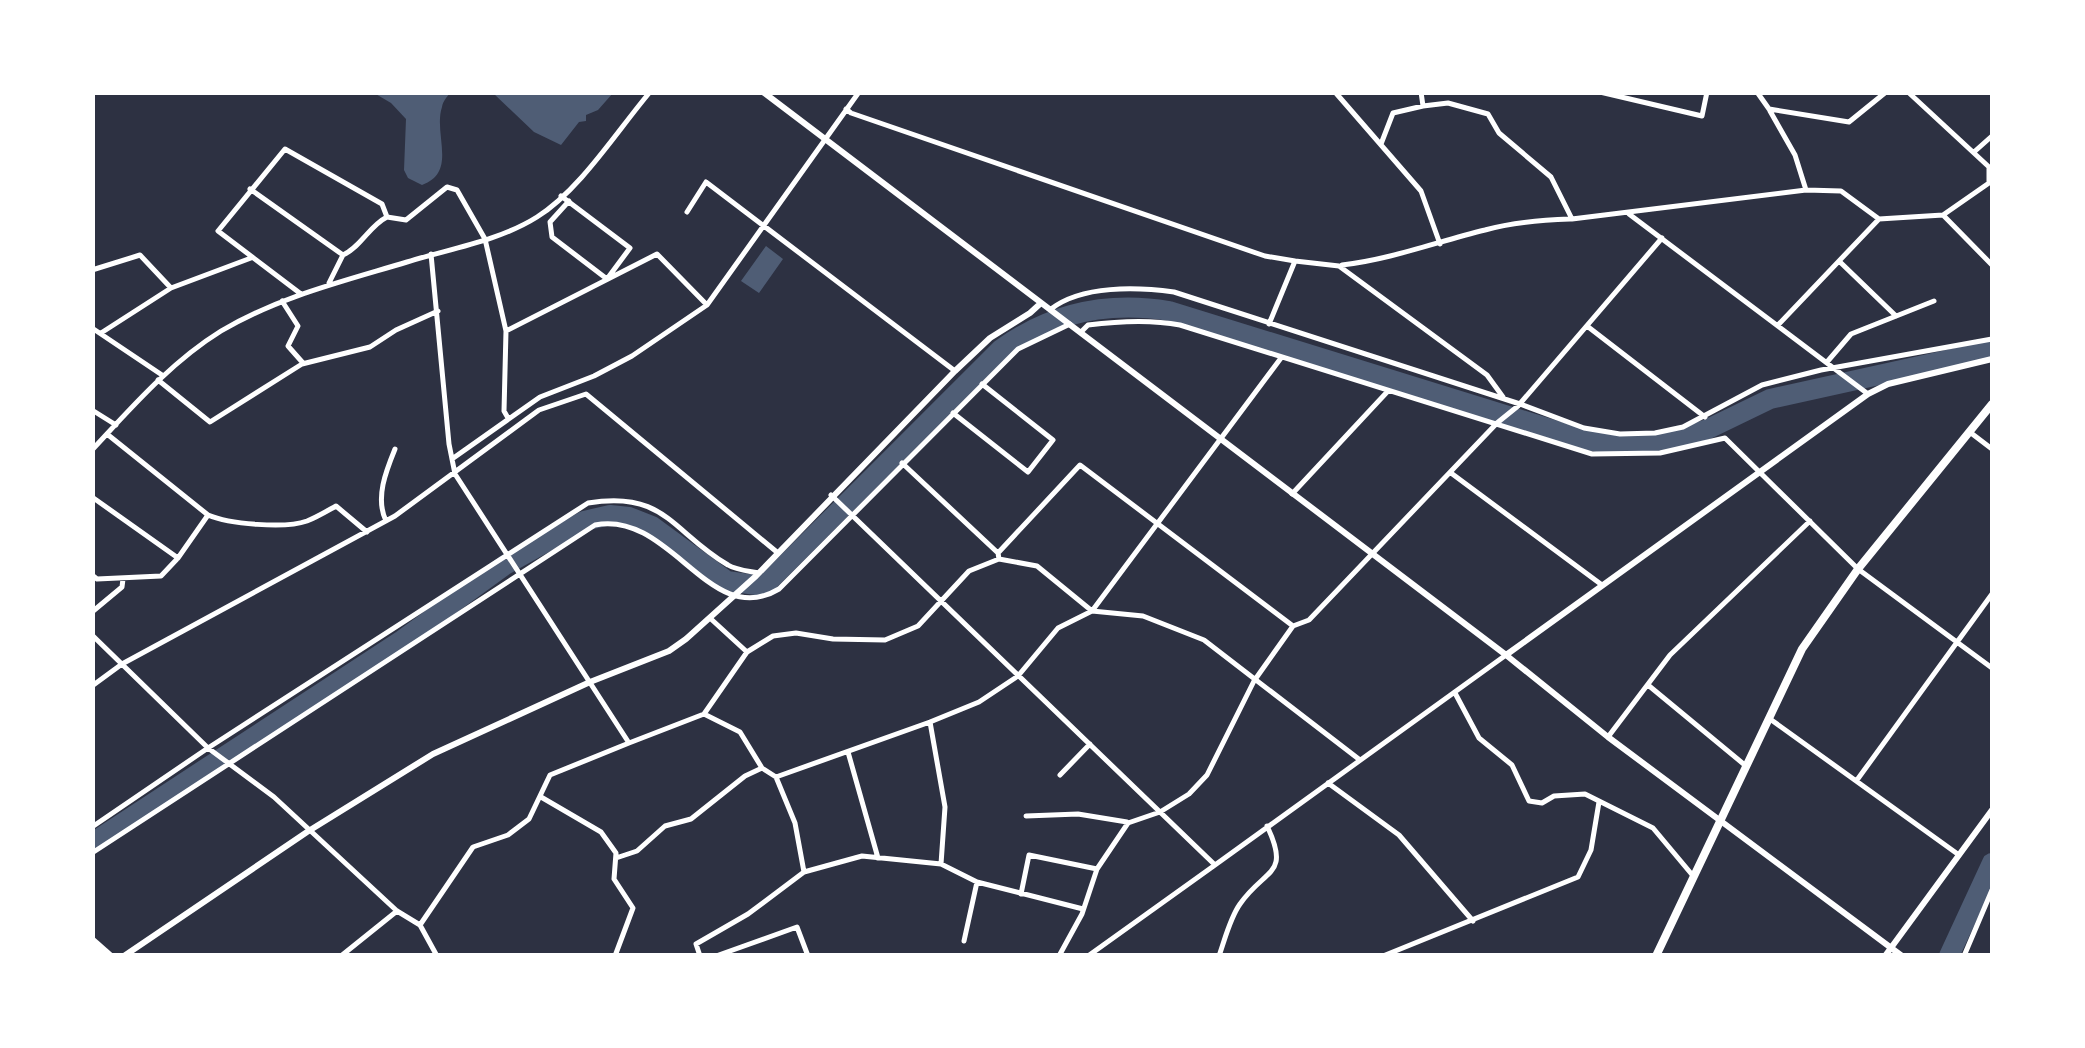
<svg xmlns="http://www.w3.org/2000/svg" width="2085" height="1048" viewBox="0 0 2085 1048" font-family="Manrope,sans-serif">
<rect width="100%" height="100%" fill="#2d3142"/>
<path fill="#4f5d75" d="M374 93H450C447 97 443 101 442 107 433 134 458 172 422 185L408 178 404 170 406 119 391 103Z
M493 93 613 92V93L598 110 586 115V121L579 122 561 145 534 132Z
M766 246 783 259 759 293 741 281Z"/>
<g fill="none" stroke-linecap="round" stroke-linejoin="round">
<path stroke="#4f5d75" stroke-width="20" d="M92 843 402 640 505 565 584 521 610 515 629 517 652 526 727 581 764 586 1001 349C1051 313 1108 301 1169 311L1586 440 1613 445 1675 440 1708 429 1770 399 1992 350
M1949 956 1992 863"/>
<path stroke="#fff" stroke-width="5" d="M970 92H976
M1335 92 1421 191 1440 244
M1421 92 1423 106 1448 103 1488 114 1499 133 1551 177 1572 219 1806 190 1841 191 1879 219 1943 215 1992 265
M1600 92 1702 116 1707 92
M1757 92 1769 109 1849 122 1886 92
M1908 92 1989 167V183L1943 215
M846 109 851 113 1265 256 1295 261
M1770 111 1795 155 1806 190
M1381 144 1393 113 1423 106
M1974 152 1992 136
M250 189 343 255
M561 196 630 248 607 279 552 237 550 222 569 201
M687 212 706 182 955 371
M1629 214 1868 394
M387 217 406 220 447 187 457 190 485 239 506 331 504 411 508 418
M431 254 449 444 455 474 629 743 704 714 747 652 773 636 796 633 833 639 885 640 918 626 969 571 999 559 1037 566 1092 611 1143 616 1204 640 1360 760
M1839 261 1896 316
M1342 265C1392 259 1436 242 1485 230 1513 222 1541 220 1570 219
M92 270 140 255 171 288
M301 294 218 231 285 149 382 204 387 217C369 226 361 247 343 255L329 283
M282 301 298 326 288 346 303 363
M1051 309C1082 285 1137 287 1174 292L1520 404 1584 428 1620 434 1655 433 1683 427 1762 385 1821 370 1992 339
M1269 324 1295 261 1339 266 1487 375 1503 397
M1778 325 1879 219
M1587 326 1705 417
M92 328 162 375
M506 331 657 254 707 305
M1081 332 1088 325C1119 321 1149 319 1180 325L1592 454 1660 453 1725 438 1858 569 1992 668
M101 333 171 288 251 258
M1827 362 1851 334 1934 301
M158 380 210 422 302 364 370 347 396 330 438 311
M92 410 116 425
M953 413 1028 472 1053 440 982 384
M1971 433 1992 449
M107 434 208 515C229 524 285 529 307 521 317 517 327 511 336 506L367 532
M92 450C132 407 171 362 221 331 278 297 344 281 407 262 449 249 499 241 537 217 580 190 617 131 650 92
M452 459 540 397 594 376 632 356 707 305 859 92
M902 463 998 553
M1451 473 1602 585
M1292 494 1388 391
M831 495 1215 865 1506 655
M92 497 178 558
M386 521C375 498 386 471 395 449
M999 559 998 553 1080 465 1293 626
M92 575 97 579 161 576 178 558 208 515
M92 612 122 587 123 579
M711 619 747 652
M92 635 208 748 274 797 397 911 420 925 473 847 508 835 529 819 550 775 629 743
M1648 685 1746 766
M92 686 122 664 395 516 539 410 586 394 778 553
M1455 693 1479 738 1512 765 1529 801 1542 803 1554 796 1585 794 1653 828 1694 877
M704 714 740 732 762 768 776 777
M1770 719 1959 855
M1608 737 1670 655 1810 521
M848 752 878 858
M1060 775 1090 744
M1857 780 1992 594
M1328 783 1399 835 1473 921
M541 797 601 832 616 853 614 879 633 908 615 956
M1026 816 1078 814 1127 822
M92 827 208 748 588 503C665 490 672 532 728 565 736 570 749 571 759 573
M92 853 595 525C671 510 710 631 779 589L1018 349 1070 324
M616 858 637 851 665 826 691 819 745 776 762 768
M941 864 945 807 930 722 979 702 1018 676 1058 628 1092 611 1281 358
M804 872 795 823 776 777 930 722
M1021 894 1029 855 1097 869
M420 925 437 956
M964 941 977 882
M341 956 397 911
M700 956 696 944 748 914 804 872 862 856 941 864 977 882 1083 909
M716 956 797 927 808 956
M1059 956 1082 914 1097 869 1128 823 1160 812 1189 794 1207 775 1254 681 1293 626 1309 620 1497 423 1518 406 1662 238
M1088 956 1215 865
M1219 956C1225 939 1230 918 1240 904 1265 868 1291 876 1267 826
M1383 956 1578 877 1591 850 1599 802
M1964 956 1992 890"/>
<path stroke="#fff" stroke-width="6" d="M763 92 1506 655 1608 737 1902 956
M1506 655 1868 394 1888 384 1992 359
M124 956 307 832 433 754 590 682 669 651 686 639 756 576 955 371 990 338 1030 313 1041 303
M1885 956 1992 810"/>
<path stroke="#fff" stroke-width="8" d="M1656 956 1802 649 1858 569 1992 404"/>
<path stroke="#fff" stroke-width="9" d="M92 941 109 956"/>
<path stroke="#fff" stroke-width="10" d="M92 949 100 956"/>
</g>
<rect width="2085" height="1048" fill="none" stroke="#ffffff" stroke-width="190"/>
</svg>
